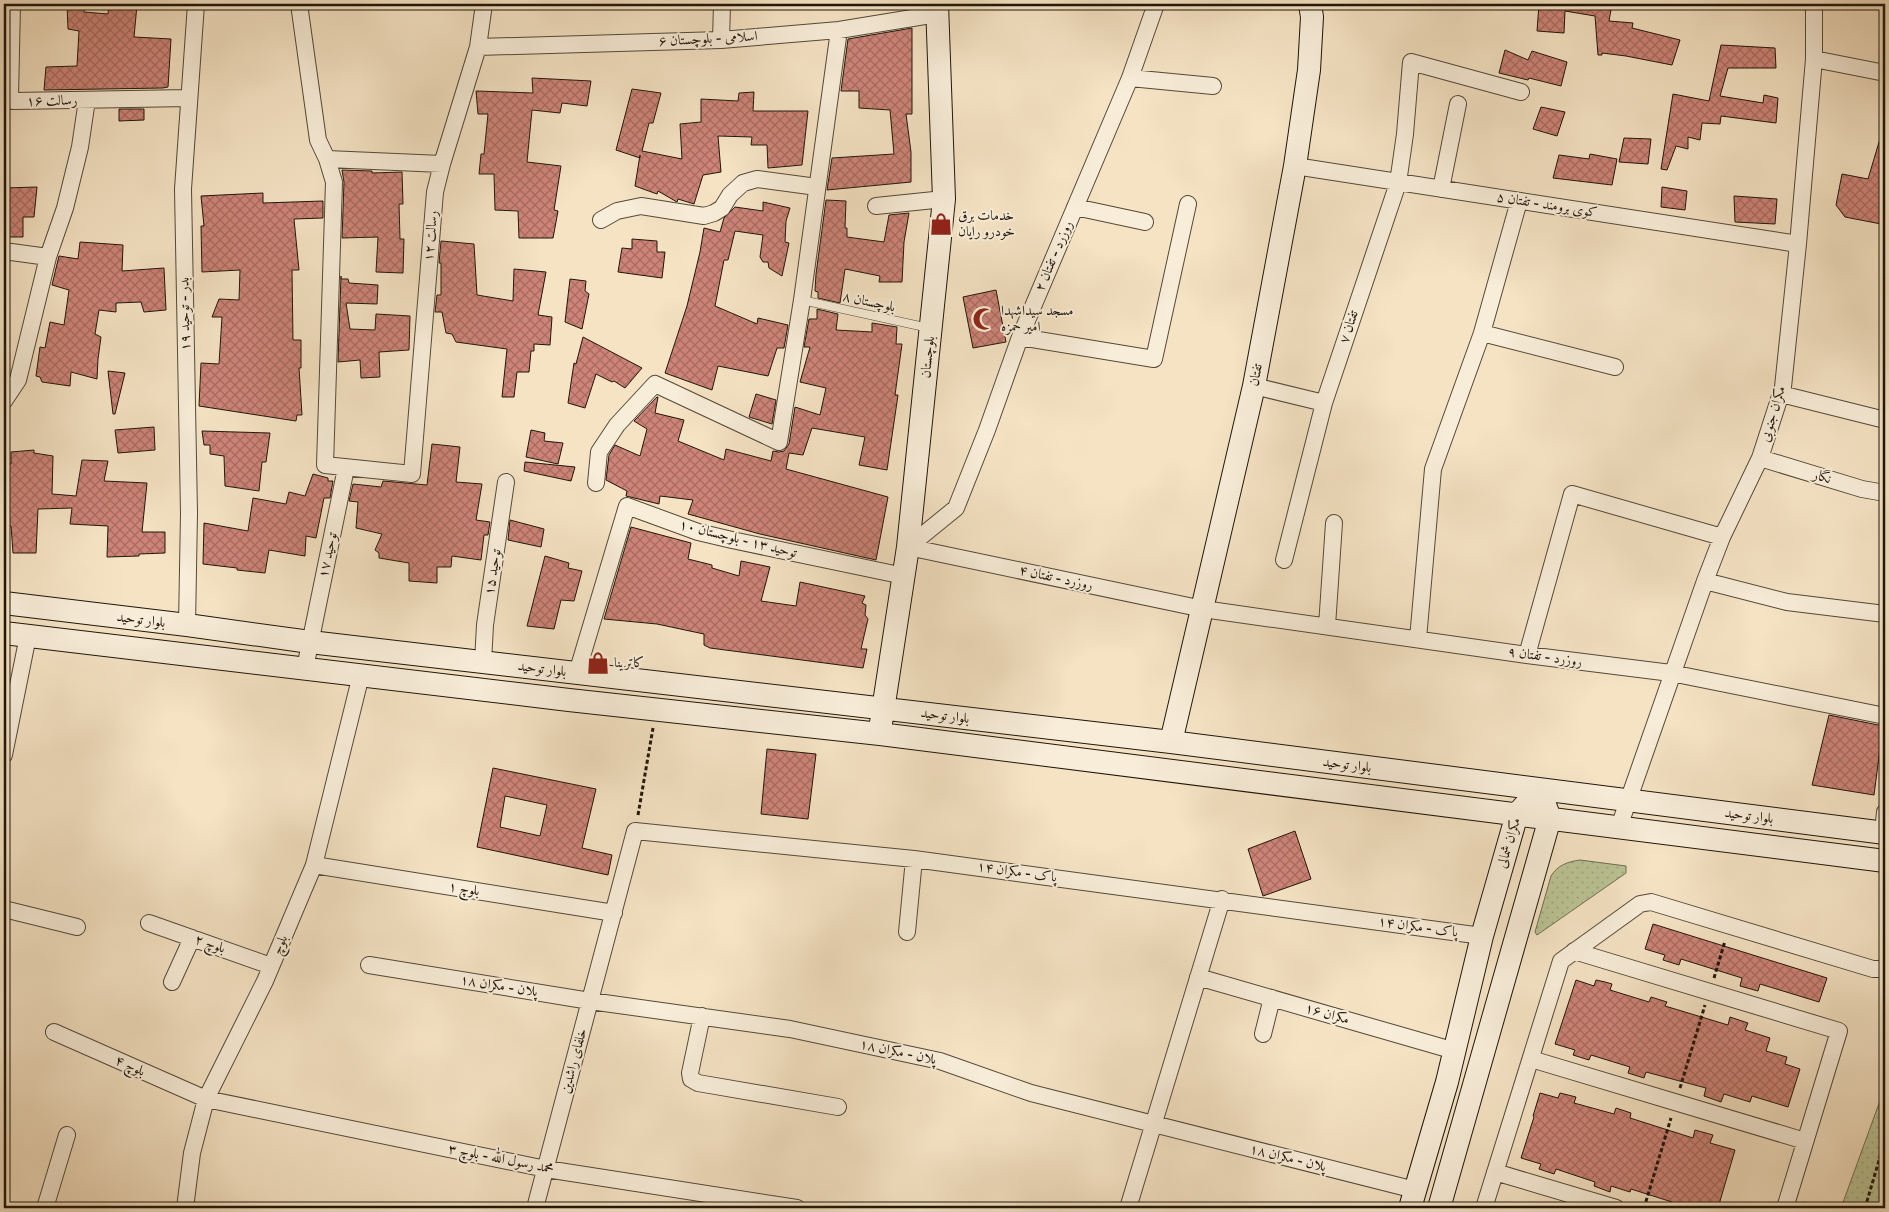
<svg xmlns="http://www.w3.org/2000/svg" width="1889" height="1212" viewBox="0 0 1889 1212" font-family="'IM FELL English',Amiri,serif">
<defs>
<pattern id="grass-dots" width="8" height="8" patternUnits="userSpaceOnUse" patternTransform="scale(1.25)"><rect width="8" height="8" fill="#bbc495"/><path d="M2 2h.1M6 6h.1" fill="none" stroke="#a0a87f" stroke-width="1.8" stroke-linecap="round"/></pattern>
<pattern id="building-cross-hatch" width="8" height="8" patternUnits="userSpaceOnUse" patternTransform="scale(1.25)"><rect width="8" height="8" fill="#ce8478"/><path d="M0 0l8 8M0 8l8-8" fill="none" stroke="#a76b61"/></pattern>
</defs>
<rect width="100%" height="100%" fill="#f5e3c4"/>
<filter id="stains"><feTurbulence type="fractalNoise" baseFrequency=".004" numOctaves="4"/><feColorMatrix values="0 0 0 0 .2 0 0 0 0 .09 0 0 0 0 .02 0 0 0 .5 -.17"/></filter>
<radialGradient id="worn" r=".72"><stop offset=".6" stop-color="#630" stop-opacity="0"/><stop offset="1" stop-color="#630" stop-opacity=".3"/></radialGradient>
<path fill="url(#grass-dots)" stroke="#6d6d50" d="M1580 860 1626 866V873L1537 935 1535 932 1551 876C1558 865 1567 862 1580 860Z
M1885 1087V1208H1841Z"/>
<path fill="url(#building-cross-hatch)" stroke="#1f160b" fill-rule="evenodd" d="M67 4H84V12L108 14 109 5H137L134 37 171 39 168 87 163 88 44 90 46 67 77 66 79 31 68 29Z
M1539 4H1612L1609 21 1633 23 1632 28 1680 40 1672 65 1626 56 1602 53V55H1598L1595 16 1565 11 1564 33 1537 31Z
M912 28V114H906L911 152V182L827 190 832 158 894 154 890 110 859 108V91H841L848 39Z
M1721 45 1775 48 1776 68H1728L1720 96 1763 103 1764 95 1778 98 1776 123 1721 116 1720 124 1702 123 1700 140 1688 137V149L1676 146 1667 170 1661 169 1673 94 1709 101Z
M1505 50 1528 60 1532 51 1567 62 1561 86 1529 78 1528 80 1499 73Z
M532 78 591 81 587 106 562 103 560 113 532 110 527 162 561 166 554 210 558 211 553 238H519L518 211 495 210 494 174H479L481 154H484L488 114H478L476 91 533 93Z
M632 89 661 93 653 123H649L642 151 682 159 680 124 701 122V99L738 101 739 93 754 92 753 111H808L802 165 768 168 767 145H751L752 137 718 136 721 172 703 175 694 204 678 199 677 202 658 191 657 194 635 186 640 155V158L616 150Z
M1541 107 1565 112 1557 136 1533 129Z
M119 109H144V120L119 121Z
M1882 132H1885V196L1881 224 1845 217 1836 205 1842 174 1868 179Z
M1624 138 1651 139 1648 164 1619 162Z
M1590 154 1617 159 1612 185 1553 178 1559 155 1589 159Z
M342 170 372 171V173L402 172 403 204H399L400 239H404L403 273 376 272 378 237 342 238 344 182Z
M37 187 34 217H23V237H4V188Z
M1662 187 1687 191 1685 210 1661 207Z
M263 193V203L323 201V218L294 219 299 270H292L293 340H301V368H299L302 415H297L296 421 199 406 201 363 219 364 222 317H212L219 299 239 300 240 270 202 272 201 226H204L201 196Z
M1734 196 1777 199 1775 224 1735 222Z
M826 200 846 201 845 228H847V237L884 242 889 215 909 213 904 242 902 282H879L880 276 845 269 840 303 818 298V292L815 291 816 274Z
M763 202 790 208 786 221 785 242 789 243 782 276 769 268 768 262H763L760 257 763 235 735 231 728 260H724L715 306 757 324 758 318 788 325 784 348H777L768 376 718 366 712 390 665 373 687 306 700 252 704 228 720 232 724 218 735 207 763 211Z
M632 239 657 241V252H665L662 278 618 272 622 248 632 249Z
M441 241 474 244 477 295 513 301 514 269 546 272 538 315 552 317 550 345 534 344V351H531L529 372H517L514 397H502L507 349 456 342 452 334 446 333 442 312H435L437 295H441V263H439Z
M80 242 123 245 122 271 164 268 166 310 144 312 141 302 116 303V312L99 310 95 334 101 337 98 359 97 379 71 372 70 386 42 382 40 377 36 376 40 347 45 348 50 322 64 325 69 290 52 285 58 260 59 256 78 259Z
M341 276V279H348L349 283 378 285 377 304 346 303 350 329 375 330 376 314 410 316 409 350 379 352 380 377 361 378 360 360 338 362Z
M570 279 586 281 585 291 589 294 582 329 565 322Z
M996 290 1006 342 973 348 963 297Z
M817 309 838 314 836 330 872 332V323L897 327 896 344H902L895 395H898L887 470 859 465 865 437 812 428 803 455 789 453 786 469 888 497 876 560 760 534 688 514 693 500 660 496 659 504 626 496 627 491 606 480 609 455 615 445 640 456 647 429 634 421 657 397H658L655 413 684 420 678 441 724 460 726 449 771 461 773 451 779 452 784 451 789 444 795 407 820 415 826 388 800 382 810 347H804L809 319H817Z
M583 337 642 368 625 388 614 381 612 382 596 374 585 408 568 403 574 363 576 364Z
M108 371 125 373 115 414H113Z
M756 394 776 400 772 424 749 417Z
M154 427 155 450 118 453 115 430Z
M531 430 545 433 544 441 563 443 558 464 526 457Z
M202 431 270 433 266 462H262L259 491 225 486 224 456 210 454V445H204Z
M432 444 460 447 456 482 482 484 476 520 490 522 488 535H484L481 560 452 556 451 567H437V583L409 581V563L379 558V553L375 550 382 534 356 528 358 502 349 501 353 484 381 487 383 481 427 485Z
M34 450V453L53 456 52 494 76 496 82 460 108 461 104 481 147 483 142 532H165V553L139 554V556L107 557 108 526 70 524 72 508 38 509 36 553H13L11 526H4V463L11 464V452Z
M525 462 575 467 571 481 524 471Z
M313 474 328 478V481H333L330 498H324L316 538 306 536 305 556 269 550 265 573 237 570V568L203 564 204 523 248 531 253 498 286 504 289 492 305 496Z
M510 520 544 529 541 547 508 540Z
M631 527 691 543 688 559 712 565V568L739 576 741 561 770 567 761 601 796 606 800 582 865 596 862 603 866 605 865 615 868 619 861 649H867L863 668 710 648 704 645V634L657 624 604 619Z
M545 556 569 563 568 568 582 571 574 601 561 600 554 629 527 626Z
M1829 715 1883 726 1874 795 1812 785Z
M767 749 816 754 808 819 761 814Z
M493 768 596 789 582 848 612 855 608 875 477 847ZM505 796 547 805 540 836 500 827Z
M1295 831 1311 879 1263 896 1248 849Z
M1653 924 1827 978 1819 1002 1760 984 1758 991 1740 986 1742 978 1681 959 1679 965 1663 960 1665 955 1645 949Z
M1576 980 1594 986 1596 980 1605 982 1612 984 1610 990 1649 1002 1651 997 1667 1002 1665 1006 1728 1025 1730 1017 1748 1023 1745 1030 1770 1038 1766 1051 1787 1057 1785 1064 1800 1069 1788 1107 1752 1096 1750 1102 1724 1094 1721 1102 1704 1096 1706 1088 1646 1072 1644 1078 1628 1073 1630 1067 1591 1055 1589 1060 1573 1055 1575 1050 1555 1044Z
M1540 1093 1558 1098 1560 1093 1576 1097 1574 1103 1614 1114 1616 1108 1631 1113 1630 1118 1693 1138 1695 1130 1713 1135 1710 1143 1735 1150 1718 1208H1671L1672 1202 1631 1189 1630 1192 1611 1186 1610 1192 1594 1186 1595 1182 1556 1169 1554 1174 1539 1169 1541 1164 1521 1158 1534 1117 1533 1116Z"/>
<g fill="none" stroke-linecap="round" stroke-linejoin="round">
<defs>
<path id="lane" d="M802 300 929 328"/>
<path id="street" d="M12 4 10 97 13 101 189 98
M299 4 318 140 327 159 334 182 325 465 412 474 435 192 442 164 478 47 484 4
M721 40 722 4
M478 47 721 40 839 30 937 14
M1814 59 1885 73
M1130 78 1213 86
M327 159 442 164
M1295 166 1798 244
M1441 189 1458 104
M1519 201 1482 333 1615 367
M876 206 944 199
M1075 207 1145 222
M601 220 617 211 641 206 704 216 714 213 722 208 730 195 743 183 757 179 817 187
M4 251 48 257
M1020 337 1154 359 1188 204
M1254 386 1324 403 1398 183 1405 134 1411 62 1521 92
M1781 394 1885 420
M4 401 18 380 48 257 65 208 80 147 87 100
M1760 458 1862 489 1885 493
M596 483 599 452 617 425 655 384 779 442 802 300 839 30
M908 547 1203 609 1527 655 1671 673 1885 716
M908 547 956 508 987 430 1020 337 1130 78 1156 4
M1284 560 1324 403
M1705 581 1787 602 1885 614
M187 625 189 513 183 189 196 4
M1327 626 1334 523
M1418 639 1433 469 1482 333
M1527 655 1572 494 1722 537
M483 662 485 625 506 482
M305 668 346 468
M577 673 627 506 698 532 732 540 904 576
M4 755 28 636
M1619 827 1705 581 1722 537 1760 458 1783 387 1798 244 1814 59V4
M1883 832 1885 812
M314 865 614 913
M4 909 77 927
M149 923 271 966
M907 932 914 859
M1574 951 1839 1031 1785 1208
M369 965 590 1001 790 1029 940 1061 1031 1093 1415 1190
M1198 977 1455 1051
M172 982 192 938
M702 1016 690 1073 691 1079 698 1083 838 1107
M54 1032 206 1099 546 1169 797 1208
M1263 1034 1272 998
M1531 1059 1805 1141
M1495 1172 1616 1208
M45 1208 67 1135
M185 1208 192 1153 206 1099 265 981 314 865 361 675
M535 1208 635 831 914 859 1482 936
M1128 1208 1222 899
M1484 1208 1561 961 1640 904 1651 902 1873 969H1882L1885 966"/>
<path id="secondary" d="M4 603 187 625 310 642 1171 742 1885 833
M4 633 569 700 880 734 1885 861
M881 723 908 547 944 199 937 4
M1171 742 1254 386 1295 166 1309 70 1312 17 1310 4
M1410 1208 1447 1082 1482 936 1517 814 1527 803
M1439 1208 1550 818 1545 805"/>
</defs>
<use href="#lane" stroke="#544939" stroke-width="9"/>
<use href="#street" stroke="#544939" stroke-width="18"/>
<use href="#secondary" stroke="#1f160b" stroke-width="24"/>
<path stroke="#1f160b" stroke-width="3" stroke-dasharray="4 2.5" stroke-linecap="butt" d="M638 815 653 728
M1714 978 1725 941
M1680 1088 1705 1005
M1803 1203 1819 1208
M1644 1208 1671 1118
M1865 1208 1885 1140"/>
<use href="#lane" stroke="#f8edd9" stroke-width="8"/>
<use href="#street" stroke="#f8edd9" stroke-width="16"/>
<use href="#secondary" stroke="#f8edd9" stroke-width="22"/>
</g>
<defs>
<symbol id="shop-bare" viewBox="-9 -9 18 18"><path d="M-5-2.5h2.3a2.7 3.5 0 0 1 5.4 0H5L5.5 6h-11ZM-1.5-2.5h3a1.5 2.3 0 0 0-3 0Z" fill="#8f2418" stroke="#f8edd9" stroke-width="2.5" paint-order="stroke"/></symbol>
<symbol id="mosque-bare" viewBox="-9 -9 18 18"><path d="M3.5-4.9A6 6 0 1 0 3.5 4.9A5 5 0 1 1 3.5-4.9Z" fill="#8f2418" stroke="#f8edd9" stroke-width="2.5" paint-order="stroke"/></symbol>
</defs>
<g fill-rule="evenodd">
<use href="#shop-bare" x="925" y="208" width="32" height="32"/>
<use href="#mosque-bare" x="968" y="303" width="32" height="32"/>
<use href="#shop-bare" x="582" y="647" width="32" height="32"/>
</g>
<g text-anchor="middle" dominant-baseline="central" stroke-width="4" stroke-linejoin="round" paint-order="stroke">
<g font-size="14" fill="#1f160b" stroke="#f8edd9">
<text transform="translate(708 39) rotate(-3)">اسلامی - بلوچستان ۶</text>
<text transform="translate(52 101) rotate(-1)">رسالت ۱۶</text>
<text transform="translate(1547 205) rotate(9)">کوی برومند - تفتان ۵</text>
<text transform="translate(431 236) rotate(-85)">رسالت ۱۲</text>
<text transform="translate(1054 256) rotate(-67)">روزرد - تفتان ۲</text>
<text transform="translate(869 302) rotate(12)">بلوچستان ۸</text>
<text transform="translate(185 314) rotate(-91)">بدر - توحید ۱۹</text>
<text transform="translate(1349 327) rotate(-72)">تفتان ۷</text>
<text transform="translate(928 357) rotate(-84)">بلوچستان</text>
<text transform="translate(1256 375) rotate(-79)">تفتان</text>
<text transform="translate(1773 414) rotate(-73)">مکران جنوبی</text>
<text transform="translate(1822 477) rotate(17)">نگار</text>
<text transform="translate(738 539) rotate(14)">توحید ۱۳ - بلوچستان ۱۰</text>
<text transform="translate(328 555) rotate(-78)">توحید ۱۷</text>
<text transform="translate(493 572) rotate(-81)">توحید ۱۵</text>
<text transform="translate(1056 578) rotate(12)">روزرد - تفتان ۴</text>
<text transform="translate(141 620) rotate(7)">بلوار توحید</text>
<text transform="translate(1545 657) rotate(8)">روزرد - تفتان ۹</text>
<text transform="translate(542 669) rotate(7)">بلوار توحید</text>
<text transform="translate(945 716) rotate(7)">بلوار توحید</text>
<text transform="translate(1347 765) rotate(7)">بلوار توحید</text>
<text transform="translate(1749 816) rotate(7)">بلوار توحید</text>
<text transform="translate(1509 843) rotate(-73)">مکران شمالی</text>
<text transform="translate(1017 872) rotate(8)">پاک - مکران ۱۴</text>
<text transform="translate(464 889) rotate(9)">بلوچ ۱</text>
<text transform="translate(1418 927) rotate(8)">پاک - مکران ۱۴</text>
<text transform="translate(210 944) rotate(19)">بلوچ ۲</text>
<text transform="translate(280 945) rotate(-67)">بلوچ</text>
<text transform="translate(499 986) rotate(9)">پلان - مکران ۱۸</text>
<text transform="translate(1327 1014) rotate(16)">مکران ۱۶</text>
<text transform="translate(898 1052) rotate(12)">پلان - مکران ۱۸</text>
<text transform="translate(574 1061) rotate(-75)">خلفای راشدین</text>
<text transform="translate(130 1066) rotate(24)">بلوچ ۴</text>
<text transform="translate(1288 1158) rotate(14)">پلان - مکران ۱۸</text>
<text transform="translate(501 1159) rotate(11)">محمد رسول الله - بلوچ ۳</text>
</g>
<g font-size="14" fill="#1f160b" stroke="#f8edd9" text-anchor="start">
<text x="958" y="216">خدمات برق<tspan x="958" dy="16">خودرو رایان</tspan></text>
<text x="1001" y="311">مسجد سیداشهدا<tspan x="1001" dy="16">امیر حمزه</tspan></text>
<text x="614" y="663">کاترینا</text>
</g>
</g>
<rect width="1889" height="1212" fill="none" stroke="#f5e3c4" stroke-width="20"/>
<rect x="5" y="5" width="1879" height="1202" fill="none" stroke="#1f160b" stroke-width="2.5"/>
<rect x="10" y="10" width="1869" height="1192" fill="none" stroke="#1f160b"/>
<rect width="100%" height="100%" filter="url(#stains)"/>
<rect width="100%" height="100%" fill="url(#worn)"/>
</svg>
